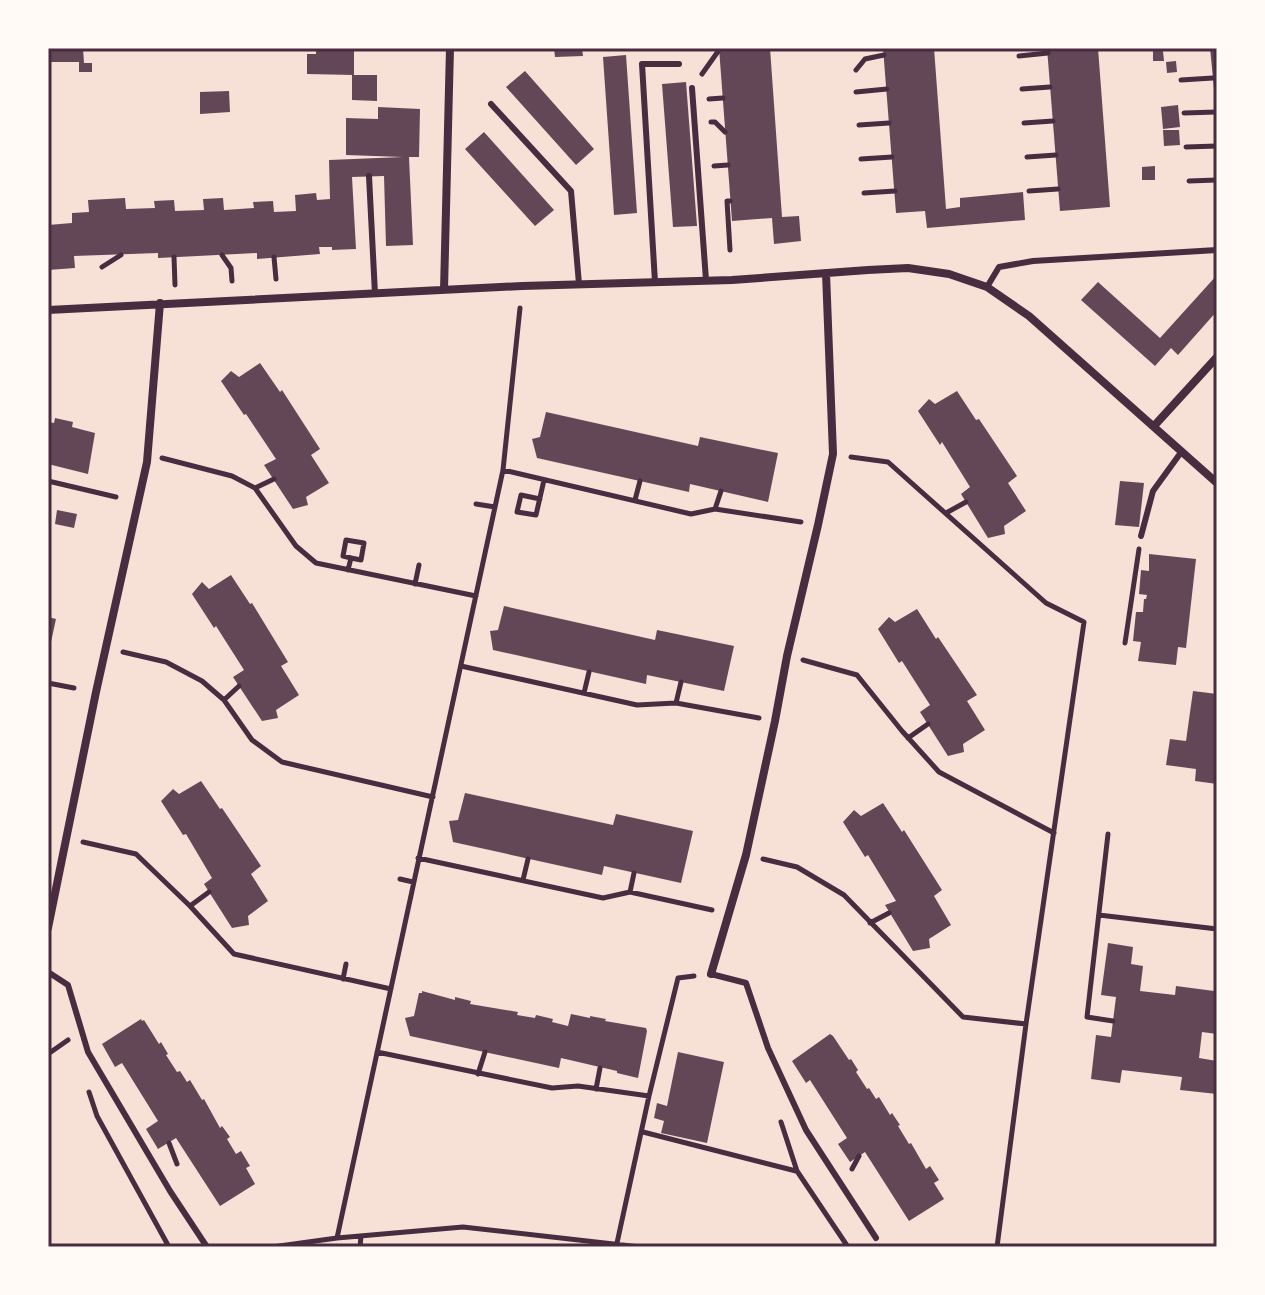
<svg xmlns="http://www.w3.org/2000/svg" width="1265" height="1295" viewBox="0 0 1265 1295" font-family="Overpass,sans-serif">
<rect width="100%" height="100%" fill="#f7e1d7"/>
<path fill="#644757" d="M48 48H83L84 63H92V72H79V62H48Z
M316 48H354V75L307 74V54H316Z
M554 48H582L583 56 555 57Z
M719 48H770L782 217 799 216 801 241 774 244 772 218 732 221Z
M883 48H934L946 209 960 207V198L1023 192 1025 220 927 228 925 211 896 213Z
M1047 48H1098L1110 207 1060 211Z
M1210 48H1217V99H1215Z
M1153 51H1163L1164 61H1153Z
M626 55 637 213 614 215 603 57Z
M1176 61 1177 72 1167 73 1166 62Z
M525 71 594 149 576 165 506 87Z
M352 75H377V101L352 100Z
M686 82 697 226 673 227 662 84Z
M229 91 230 112 200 114V92Z
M1178 105 1180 127 1163 129 1161 107Z
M378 107 420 109 419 157H409L413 245 386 246 384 176 352 177 356 249 332 250V247H319L320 254 257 259V253L158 258V253L74 256 75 268 48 270V225L72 223V213L89 212 88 200 125 198 126 209 155 208 154 201 174 200 175 211 204 210 203 199 223 198 224 210 254 208 253 202 273 201 274 212 296 211 295 195 316 193 317 200 330 199 329 160 403 157 346 155V118L378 119Z
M1163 130H1179L1180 145 1164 146Z
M484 132 554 210 535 226 465 149Z
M1155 166V180H1142V167Z
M1217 275V311L1178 355 1171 348 1155 366 1081 300 1098 282 1160 338Z
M260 363 280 392 282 390 320 449 311 455 329 483 306 497 308 505 293 509 264 465 276 459 246 414 244 415 221 381 231 371 239 377Z
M957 391 976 420 979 419 1017 476 1008 483 1026 511 1004 526 1005 534 988 538 961 494 970 487 942 442 940 445 918 411 929 399 935 404Z
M546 412 698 446 700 437 778 453 768 502 690 484 689 492 537 458 532 439 540 437Z
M55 418 73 422 72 427 95 433 88 474 48 464V422L54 423Z
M1120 481 1144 483 1139 527 1115 525Z
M57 510 77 514 74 528 55 524Z
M1149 554 1196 559 1186 648 1178 647 1176 665 1138 661 1141 642 1133 641 1136 612H1143L1144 599H1146L1147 595 1139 594 1141 570 1149 571Z
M231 575 250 604 252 603 288 662 281 666 299 695 276 710 278 718 262 721 233 677 244 670 216 626 214 628 192 594 202 582 209 589Z
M504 606 655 640 657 630 734 646 724 691 647 675 646 684 493 650 490 631 498 630Z
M917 609 936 639 938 637 977 695 967 701 985 730 963 744 964 752 948 756 920 712 930 705 902 661 899 663 878 629 889 617 895 622Z
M48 617 56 619 49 651H48Z
M1193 691 1217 694V784L1195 781 1196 769 1166 765 1170 739 1186 741Z
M201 781 220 809 222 808 261 866 251 874 268 901 248 916 249 925 232 928 204 884 212 878 186 834 183 835 161 801 173 789 179 794Z
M465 793 613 825 616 814 693 831 681 883 604 866 602 875 453 842 449 821 458 820Z
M883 803 902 832 904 830 942 890 934 896 951 925 929 939 930 948 913 951 885 905 896 901 868 855 865 857 843 822 854 810 861 816Z
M1108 943 1133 947 1131 964 1143 966 1140 991 1175 995 1176 986 1214 991 1215 982H1217V1034L1202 1032 1199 1058 1217 1061V1094L1180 1090 1182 1077 1122 1070 1120 1083 1091 1079 1096 1035 1111 1037 1116 997 1101 995Z
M422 991 455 1000V997L471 1001 470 1004 518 1012 517 1015 535 1018 536 1015 553 1019 552 1022 568 1026 571 1014 590 1018V1016L606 1019 605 1021 646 1028 647 1031 638 1078 617 1073V1071L561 1058 559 1068 410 1036 405 1018 414 1016 419 993H422Z
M141 1019 142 1021 144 1020 159 1044 161 1042 168 1054 166 1055 177 1072 180 1071 187 1082 190 1080 202 1100 204 1099 220 1128 222 1126 230 1137 227 1139 236 1154 241 1151 250 1166 246 1168 255 1184 220 1206 176 1138 158 1149 146 1129 158 1121 122 1063 115 1067 102 1044Z
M830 1034 833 1036 849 1060 851 1059 858 1070 856 1072 867 1089 869 1088 876 1099 879 1097 890 1115 892 1113 900 1125 898 1126 909 1144 911 1143 926 1169 930 1166 939 1180 934 1183 944 1199 909 1221 865 1152 850 1162 838 1144 847 1138 810 1080 806 1083 792 1061Z
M678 1052 724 1062 707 1143 661 1133 664 1121 654 1118 657 1103 667 1106Z"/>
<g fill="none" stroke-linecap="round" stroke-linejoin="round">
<path stroke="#4a2c40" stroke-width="5" d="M1019 56 1048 53
M856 70 865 59 884 55
M702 74 719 50
M1181 80 1213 78
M1022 89 1050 87
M856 92 887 89
M709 99 723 98
M1184 113 1216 112
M711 122H715L725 132
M1024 123 1053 121
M859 125 889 123
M1186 147 1217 146
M1027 157 1056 155
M861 159 892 157
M714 166 728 165
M1189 181 1217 180
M1029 191 1058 189
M864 193 895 191
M730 250 727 201H730
M222 255 231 268 232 281
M174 257 175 285
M274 257 276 279
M102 267 121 255
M851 457 888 462 1046 603 1084 622 1026 1024 997 1247
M162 458 232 476 255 488 296 546 316 563 476 596
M503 470 691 514 715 509 801 522
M48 481 116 497
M255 488 274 479
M540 499 521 495 517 512 536 515 544 480
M635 500 640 481
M476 504 495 507
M715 509 721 491
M946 513 966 502
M348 570 351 558 343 556 346 540 364 543 361 560 351 558
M415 584 419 565
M1125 643 1139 549
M123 652 166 662 202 681 224 700 252 740 282 762 433 797
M803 660 857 675 902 731 939 772 1054 833
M461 666 637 705 676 703 759 718
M48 683 74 688
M584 693 589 672
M224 700 239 686
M676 703 681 682
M908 738 928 724
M1108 834 1087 1017 1113 1021
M83 842 136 854 190 906 234 954 391 989
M418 858 603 898 630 892 712 910
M763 859 797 867 844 895 963 1017 1026 1024
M400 879 413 882
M523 880 528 859
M630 892 634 873
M190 906 209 892
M1099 915 1217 929
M870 923 889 913
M343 979 346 964
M377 1052 552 1088 578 1086 649 1096
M48 1054 68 1040
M478 1074 485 1052
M596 1089 600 1068
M89 1092 97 1116 169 1247
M781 1122 797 1171 848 1247
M643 1132 796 1171
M169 1143 177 1164
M852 1169 859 1156
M337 1238 503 470 520 308
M617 1243 649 1096 678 978 694 976
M272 1247 337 1238 463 1227 640 1247
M360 1247 361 1236"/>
<path stroke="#4a2c40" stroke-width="6" d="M692 88 706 280
M491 104 571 191 579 284
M369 176 375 294
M655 282 642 64H679
M987 287 999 267 1033 261 1217 250
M1141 536 1153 491 1182 451
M48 972 68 985 88 1052 170 1191 207 1247
M711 974 746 983 768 1048 806 1130 876 1238"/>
<path stroke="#4a2c40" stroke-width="8" d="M444 290 450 48
M48 310 522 286 732 280 868 270 908 268 949 274 987 287 1029 316 1217 483
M1154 426 1217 357
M48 928 96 692 147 462 160 303
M711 974 746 855 775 721 787 656 818 525 833 454 826 273"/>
</g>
<rect width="1265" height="1295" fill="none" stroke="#fffaf5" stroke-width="100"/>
<rect x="50" y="50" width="1165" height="1195" fill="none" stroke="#4a2c40" stroke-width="3"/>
</svg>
